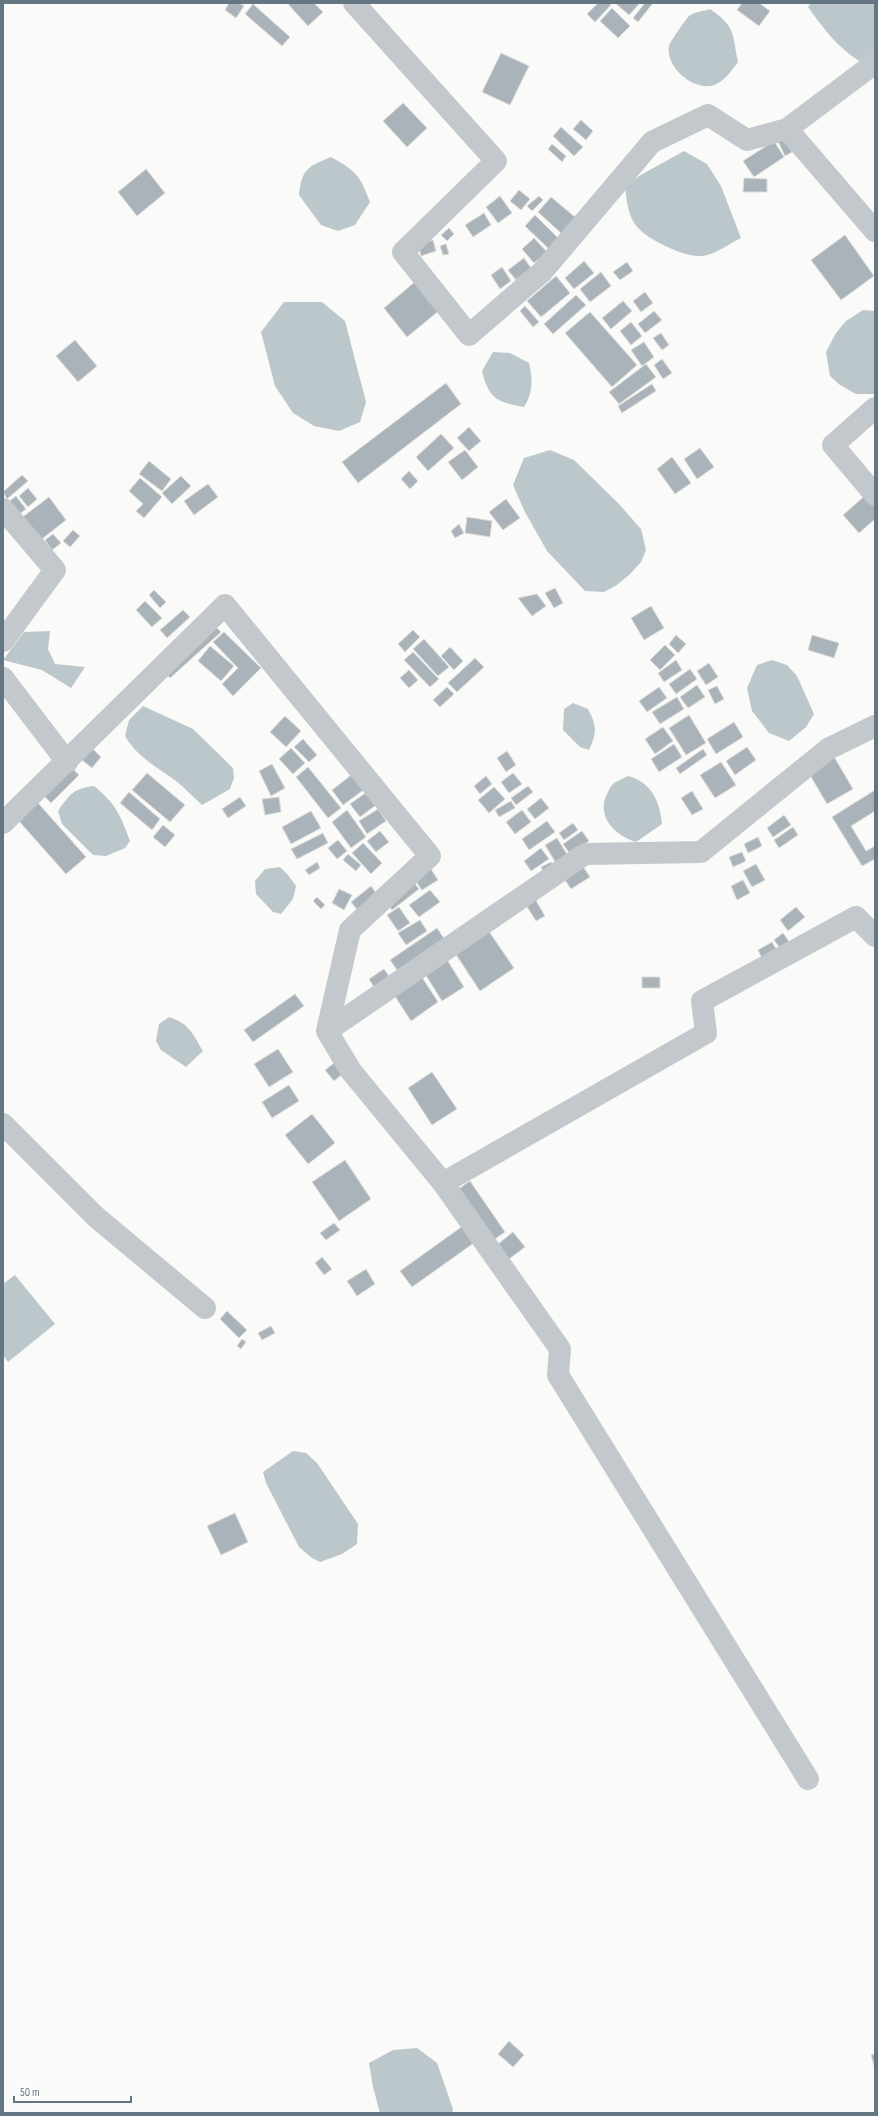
<svg xmlns="http://www.w3.org/2000/svg" width="878" height="2116" viewBox="0 0 878 2116" font-family="'Sofia Sans Condensed',sans-serif">
<rect width="100%" height="100%" fill="#fafaf8"/>
<path fill="#bbc7cb" d="M811 3H875V54L859 61C837 47 823 28 808 7Z
M710 9C736 27 732 33 738 62 731 71 725 81 714 85 694 92 665 67 669 46 670 42 686 19 689 16 694 12 704 11 710 9Z
M684 151 707 164 721 186 741 238C730 243 715 255 702 256 686 258 649 240 638 228 628 217 627 202 625 187L639 176Z
M331 157C356 171 360 175 370 202L355 225 338 231 321 225 299 195C302 169 307 167 331 157Z
M284 302H322L345 321 366 402 360 422 339 431 314 426 293 413 275 386 261 332Z
M863 310 875 311V394H856L840 385 830 376 826 352 836 333 846 321Z
M493 352 510 353 529 363C533 380 533 393 524 407 497 402 489 399 482 371Z
M550 450 574 460 618 503 641 529 646 550 641 562 630 574 617 585 604 592 585 591 547 551 525 512 513 485 524 458Z
M50 631 48 649 55 664 85 667 71 688 42 670 3 660 24 632Z
M772 660 787 665 797 676 814 714 806 727 789 741 769 733 752 711 747 688 757 665Z
M573 703 588 709C597 726 597 732 589 750L580 747 563 730 564 709Z
M143 706 193 729 233 768 234 778 230 789 202 805C193 797 185 788 176 781 157 767 137 757 125 736L129 720Z
M628 776C651 782 660 801 662 824L636 842C617 836 597 819 606 796 608 793 609 788 612 785 616 781 623 779 628 776Z
M94 786C116 804 120 814 130 841L125 848 106 856 93 855 62 824 58 811C69 795 74 788 94 786Z
M280 867 288 875 296 886 293 899 281 914 273 912 256 894 255 881 265 869Z
M169 1017C190 1024 192 1033 203 1051L186 1067 161 1050 156 1041 159 1024Z
M15 1275 55 1324 8 1362 3 1355V1284Z
M293 1451 306 1453 317 1463 358 1524 357 1544 342 1554 320 1562 312 1558 299 1547 266 1483 263 1472Z
M417 2048 437 2063 453 2109 452 2113H380L373 2087 369 2063 393 2050Z"/>
<path fill="#aab3b9" stroke="#dcdcda" d="M229 3H239L244 6 236 18 225 10Z
M287 3H314L323 12 308 26Z
M598 3H609L611 5 595 22 587 14Z
M615 3H640L629 15Z
M645 3H653L638 22 633 18Z
M742 3H759L770 11 759 26 737 10Z
M253 4 290 37 282 46 245 14Z
M612 8 630 26 618 38 600 21Z
M501 53 529 66 510 105 482 92Z
M403 103 427 128 407 147 383 121Z
M581 120 593 131 586 140 573 129Z
M561 127 583 147 574 156 553 136Z
M783 134 792 152 785 156 776 137Z
M774 141 784 157 754 177 743 161Z
M552 144 566 156 562 162 548 149Z
M146 169 165 193 137 216 118 192Z
M744 178 767 179V192H743Z
M519 190 530 199 521 210 510 201Z
M500 196 512 213 498 223 486 207Z
M539 196 543 200 532 211 527 206Z
M551 197 576 218 562 234 538 212Z
M484 213 491 225 473 237 465 225Z
M535 215 560 240 550 250 525 226Z
M449 228 454 234 447 241 441 235Z
M845 235 874 276 841 300 811 260Z
M534 238 547 252 534 263 522 249Z
M433 240 436 251 421 256 418 244Z
M446 244 449 254 443 255 440 246Z
M524 258 531 268 516 280 508 270Z
M584 261 594 273 574 289 565 278Z
M627 262 633 271 620 280 613 272Z
M502 267 511 281 500 289 491 275Z
M601 272 611 286 590 302 580 289Z
M556 276 570 293 541 317 527 301Z
M417 280 441 309 407 337 384 308Z
M645 292 653 303 641 312 633 301Z
M576 295 586 305 553 334 544 324Z
M623 301 632 311 611 329 602 318Z
M525 306 539 322 533 327 520 311Z
M654 311 662 320 645 333 638 324Z
M590 312 637 365 612 387 565 333Z
M631 322 642 336 631 345 620 331Z
M661 333 669 345 662 350 653 338Z
M75 340 97 366 78 382 56 356Z
M644 342 654 357 642 366 631 350Z
M662 359 672 373 663 379 654 365Z
M646 364 656 377 619 404 609 392Z
M446 383 461 404 358 483 342 462Z
M652 384 656 391 622 413 618 406Z
M469 427 481 441 469 451 457 438Z
M441 434 454 448 428 471 416 457Z
M700 448 714 467 697 479 684 459Z
M465 450 478 467 462 480 448 462Z
M672 457 691 483 675 494 657 469Z
M149 461 171 479 162 491 139 474Z
M409 471 418 481 410 489 401 479Z
M22 475 28 481 7 499 3 492Z
M181 476 191 486 172 504 162 493Z
M140 478 162 497 144 518 136 511 143 504 129 491Z
M208 484 218 497 194 515 184 501Z
M28 488 37 499 28 507 19 496Z
M868 493 875 502V519L859 533 843 515Z
M16 496 26 509 18 515 8 502Z
M49 497 66 520 38 542 20 519Z
M506 499 520 518 503 530 489 512Z
M467 517 492 521 490 537 465 533Z
M459 524 464 533 455 538 451 531Z
M73 530 80 536 70 547 63 541Z
M53 534 61 543 52 550 45 540Z
M555 588 563 603 554 608 545 593Z
M154 590 166 602 160 608 149 595Z
M537 594 546 606 532 616 518 598Z
M145 601 162 618 152 627 136 610Z
M651 606 664 628 644 640 631 618Z
M183 610 190 617 167 638 160 630Z
M214 625 221 632 170 678 164 671Z
M413 630 420 637 405 652 398 644Z
M224 632 261 668 233 696 222 684 238 668 213 642Z
M676 635 686 644 678 653 669 644Z
M812 635 839 643 834 658 808 650Z
M424 639 449 667 438 676 413 649Z
M665 645 675 655 660 670 650 660Z
M210 646 234 666 221 681 198 661Z
M450 647 463 661 454 670 441 656Z
M413 652 439 679 430 687 404 660Z
M475 658 484 667 457 692 448 683Z
M676 660 682 670 664 682 658 673Z
M709 663 718 677 706 685 697 671Z
M690 669 697 679 676 694 669 684Z
M409 670 418 680 409 688 400 678Z
M697 685 705 697 688 708 680 697Z
M717 686 724 699 715 704 708 690Z
M447 687 454 694 440 707 433 700Z
M659 687 667 698 647 712 639 701Z
M677 697 684 709 660 724 652 712Z
M689 715 706 743 686 755 669 728Z
M285 716 301 731 286 747 270 732Z
M734 722 743 737 716 754 707 739Z
M663 727 673 741 655 754 645 739Z
M303 739 317 755 309 762 294 747Z
M674 744 682 757 659 772 651 759Z
M747 747 756 760 735 775 726 761Z
M92 748 101 757 92 768 82 760Z
M291 748 305 763 293 774 279 759Z
M703 749 707 755 680 774 676 768Z
M507 751 516 765 506 772 497 758Z
M833 755 853 789 827 804 807 770Z
M721 762 736 785 715 798 700 775Z
M67 763 79 775 51 803 39 791Z
M272 764 285 788 271 796 259 771Z
M308 767 341 808 328 818 296 777Z
M147 773 185 805 170 822 132 790Z
M354 773 366 788 343 805 332 790Z
M513 773 522 784 509 793 501 782Z
M486 776 492 784 480 794 474 786Z
M528 786 533 792 516 805 511 798Z
M494 787 505 799 489 813 478 800Z
M371 789 380 802 360 817 350 804Z
M875 790V811L851 826 866 851 875 846V859L862 866 832 817Z
M692 791 703 809 692 815 681 798Z
M129 792 160 819 152 830 120 803Z
M240 797 246 806 228 818 222 809Z
M279 797 281 812 265 815 262 799Z
M541 798 549 808 535 819 527 809Z
M511 801 515 808 499 817 495 810Z
M38 803 86 857 66 874 18 820Z
M378 809 386 821 367 834 359 821Z
M347 810 366 837 351 848 332 822Z
M522 810 531 822 515 834 506 822Z
M311 811 321 828 291 844 282 827Z
M784 815 791 825 773 837 767 828Z
M547 821 555 832 529 850 522 839Z
M573 823 578 830 564 840 559 833Z
M163 825 175 835 165 847 153 837Z
M793 827 798 835 779 848 774 840Z
M380 831 389 842 376 852 367 841Z
M582 831 589 841 570 854 563 844Z
M323 833 328 843 297 859 291 849Z
M758 837 762 846 748 853 744 844Z
M557 838 568 856 556 863 545 845Z
M338 840 347 851 337 859 328 848Z
M363 843 382 863 371 874 352 853Z
M541 848 549 859 531 871 524 861Z
M742 852 746 861 733 867 729 857Z
M348 854 361 865 356 871 343 860Z
M317 862 320 868 309 875 305 870Z
M551 862 555 868 544 874 541 867Z
M580 862 590 877 571 889 561 874Z
M756 864 765 880 752 887 743 871Z
M429 866 438 880 422 890 413 877Z
M412 880 419 889 392 910 385 900Z
M743 880 750 893 737 900 731 886Z
M371 886 378 896 359 912 351 902Z
M339 889 352 895 344 910 332 903Z
M430 890 440 902 419 917 409 905Z
M317 897 325 905 321 909 313 901Z
M535 899 545 916 536 921 526 905Z
M399 907 410 923 398 931 387 915Z
M796 907 805 917 788 931 780 920Z
M420 920 427 931 406 945 398 933Z
M437 928 447 943 400 974 390 960Z
M488 930 514 968 480 991 455 953Z
M783 933 793 947 784 954 774 940Z
M772 942 778 952 763 960 758 950Z
M444 955 464 987 442 1001 422 969Z
M384 969 392 981 377 992 369 979Z
M418 971 438 1002 411 1021 391 990Z
M642 977H660V988H642Z
M295 994 304 1006 253 1042 244 1030Z
M278 1049 293 1072 269 1087 254 1064Z
M337 1061 346 1071 334 1081 325 1070Z
M432 1072 457 1109 432 1125 408 1088Z
M289 1085 299 1101 272 1118 262 1102Z
M312 1114 335 1143 308 1164 285 1135Z
M345 1160 371 1199 339 1221 312 1182Z
M470 1181 505 1232 489 1243 454 1192Z
M334 1223 340 1230 326 1240 320 1233Z
M467 1223 478 1240 412 1287 400 1271Z
M513 1232 525 1247 509 1259 497 1245Z
M322 1257 332 1269 324 1275 315 1263Z
M366 1269 375 1284 357 1296 347 1281Z
M227 1311 247 1330 239 1338 220 1319Z
M271 1326 275 1333 262 1340 258 1333Z
M242 1339 246 1342 241 1349 237 1346Z
M235 1513 248 1542 221 1555 207 1526Z
M509 2041 524 2055 513 2067 498 2054Z
M875 2054V2069L871 2055Z"/>
<g fill="none" stroke-linecap="round" stroke-linejoin="round">
<path stroke="#c3c8cc" stroke-width="22" d="M354 3 496 161 403 252 469 335 542 272 652 142 708 115 747 140 787 129 875 231
M787 129 875 63
M875 408 833 445 875 495
M3 509 55 570 3 641
M3 678 67 762
M3 823 225 605 430 856 350 930 327 1031 351 1071 443 1183 706 1033 702 1001 856 917 875 936
M327 1031 585 854 701 852 828 749 875 726
M3 1124 96 1217 205 1308
M443 1183 560 1349 558 1375 808 1779"/>
</g>
<rect width="878" height="2116" fill="none" stroke="#657683" stroke-width="8"/>
<path d="M14 2096v6h117v-6" fill="none" stroke="#657683" stroke-width="2"/>
<text x="20" y="2096" font-size="12" fill="#657683" stroke="#ffffff" stroke-width="3" paint-order="stroke">50 m</text>
</svg>
